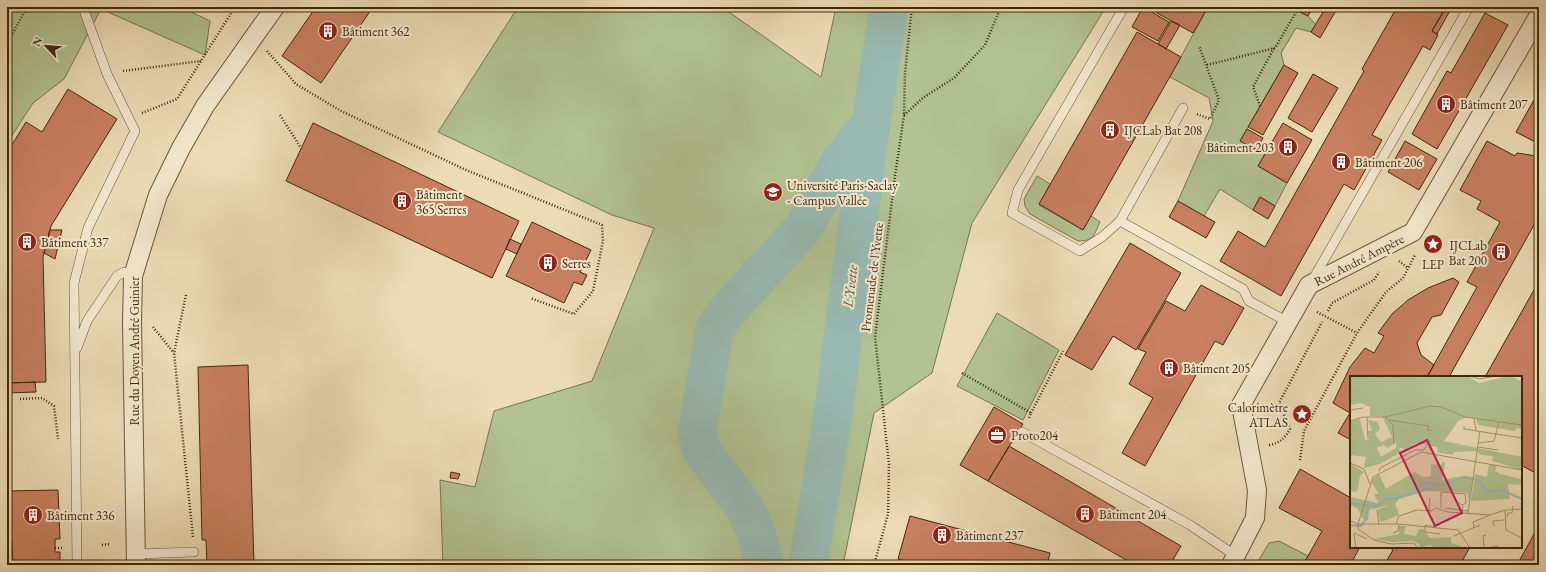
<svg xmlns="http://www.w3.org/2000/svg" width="1546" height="572" viewBox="0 0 1546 572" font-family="'EB Garamond',serif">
<rect width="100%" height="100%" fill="#ecdcb5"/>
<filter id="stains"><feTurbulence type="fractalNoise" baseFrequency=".005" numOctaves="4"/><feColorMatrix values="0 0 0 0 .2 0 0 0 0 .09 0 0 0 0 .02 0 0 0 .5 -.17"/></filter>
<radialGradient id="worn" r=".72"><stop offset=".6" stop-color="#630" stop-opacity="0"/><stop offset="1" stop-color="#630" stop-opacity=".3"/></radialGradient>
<path fill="#b2c292" stroke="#78764e" d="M7 7H181L210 21 205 55 101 9 64 79 33 103 7 143Z
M518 7H722L821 77 836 7H1106L972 223 932 373 874 413 843 565H443L440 480 475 487 494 411 592 381 654 228 612 215 438 132Z
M1208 7H1297L1296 10 1308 16 1316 25 1311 32 1296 28 1281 53 1284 65 1240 141 1265 154 1258 166 1287 183 1275 206 1260 197 1253 210 1220 189 1204 216 1178 201 1213 121 1209 98 1170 77Z
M1037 176 1050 184 1039 205 1083 230 1091 216 1100 222C1094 235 1094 241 1078 241L1030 214 1025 206 1024 199Z
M997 313 1059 350 1023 420 957 386Z
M1279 541 1308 556 1303 565H1256L1269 543Z"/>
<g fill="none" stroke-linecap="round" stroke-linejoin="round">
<path stroke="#99bab3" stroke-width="39" d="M765 565 756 532 744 507 701 450 697 434 714 332 722 317 804 227 840 162 871 123
M808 565 834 408 871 123 889 7"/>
</g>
<path fill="#c98061" stroke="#3f290b" d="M316 7H373L321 83 282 56Z
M1143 7 1169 22 1158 41 1132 27Z
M1161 7H1208L1193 33 1157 13Z
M1303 7H1313L1308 16 1300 12Z
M1326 7H1338L1320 38 1311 32Z
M1397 7H1446L1432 31 1438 35 1430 50 1423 46 1372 135 1382 140 1354 190 1344 184 1281 296 1220 261 1238 231 1265 247 1364 71 1362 69Z
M1446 7H1452L1437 34 1432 31Z
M1485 13 1508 25 1437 149 1412 134 1447 71 1451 73Z
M1171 21 1180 25 1166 49 1158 44Z
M1137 32 1181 57 1083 230 1039 204Z
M1284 65 1298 73 1263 135 1248 127Z
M1313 74 1338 88 1312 132 1288 118Z
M68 89 117 119 51 226 43 257 46 382 7 383V153L26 122 42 132Z
M1539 91V144L1516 132Z
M313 123 519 221 492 278 286 181Z
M1283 123 1312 140 1287 183 1258 166Z
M1247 129 1263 138 1256 150 1240 141Z
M1405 141 1437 159 1419 190 1388 172Z
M1487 141 1515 156 1517 153 1536 156 1539 145V216L1449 377H1427L1477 287 1467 282 1500 222 1477 209 1481 201 1460 190Z
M1260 197 1275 206 1268 219 1253 210Z
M1178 201 1215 222 1206 238 1169 217Z
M532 222 591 250 580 272 587 275 582 285 574 282 564 303 506 276Z
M50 230H62L55 259 44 253Z
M510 239 521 244 517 254 506 249Z
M1130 243 1181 273 1136 350 1113 336 1092 370 1065 355Z
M1453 278 1459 282 1441 315 1432 317 1417 343 1421 355 1434 365 1427 377H1351V440L1338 433 1350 413 1333 403 1350 367 1365 348 1374 353 1384 336 1378 333 1392 314 1408 300 1428 288Z
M1539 281V475L1521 465V377H1485Z
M1201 285 1244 308 1223 345 1215 341 1145 466 1122 453 1153 398 1129 384 1146 352 1138 349 1166 301 1185 311Z
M248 365 254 565H203L207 564 206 540H202L198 367Z
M35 382 36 392 7 393V383Z
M994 407 1023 424 988 481 960 465Z
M1009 446 1181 546 1170 565H1135L988 481Z
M1300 469 1351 498V547H1360L1350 565H1303L1322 531 1279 508Z
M451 472 460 474 458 479 450 478Z
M58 490 60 539H55V552H60V565H13L12 541H7V491Z
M910 516 1050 553 1047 565H921L898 559Z
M1539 525V565H1517Z
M1391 547H1470L1460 565H1384L1393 550 1390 548Z"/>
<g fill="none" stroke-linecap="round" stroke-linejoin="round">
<defs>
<path id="service" d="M1124 7 1018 190 1012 213 1080 251 1102 237 1120 221 1243 289 1249 301 1288 322
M1120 221 1183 108
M1312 281 1469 7
M77 348 87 321 117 276 124 272 133 276
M1022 432 1190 525 1236 556
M136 554 194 552
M77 565 74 283 88 228 135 131 107 74 85 13"/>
<path id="minor" d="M136 565 132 322 133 276 158 195 181 148 205 106 275 7
M1231 565 1255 518 1257 490 1241 405 1309 285 1413 232 1539 15"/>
</defs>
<use href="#service" stroke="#6a5636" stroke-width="10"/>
<use href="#minor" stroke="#6a5636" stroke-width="20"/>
<path stroke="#3f290b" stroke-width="2.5" stroke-dasharray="1 2" stroke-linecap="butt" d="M7 44 27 7
M267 51 296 84 341 111 466 170 602 225 603 241 593 291 574 314 530 298
M1207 65 1275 48 1299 7
M123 71 201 61
M1260 106 1253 87 1274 48
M142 113 177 99 235 7
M1197 114 1210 119 1219 100 1199 46
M280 115 301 148
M904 115 924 97 954 78 985 45 1001 7
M1399 261 1408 268
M186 295 174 353 193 537
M1328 311 1332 303 1374 280 1379 272
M1317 312 1357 333
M153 327 174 353
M962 373 1031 413 1029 418
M20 399 42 398 54 406 58 439
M1031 413 1063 351
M1269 445C1280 443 1285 438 1290 429L1279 403 1322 322
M1300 460 1304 431 1357 333 1386 292 1403 278 1415 255
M102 545 109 544
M55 548H62
M874 565 888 514 889 464 875 337 895 176 904 115 905 73 912 7"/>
<use href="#service" stroke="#f3e8cf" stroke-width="9"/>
<use href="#minor" stroke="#f3e8cf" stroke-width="18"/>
</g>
<defs>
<symbol id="building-disc" viewBox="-11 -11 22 22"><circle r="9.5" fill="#8f2418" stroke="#f3e8cf"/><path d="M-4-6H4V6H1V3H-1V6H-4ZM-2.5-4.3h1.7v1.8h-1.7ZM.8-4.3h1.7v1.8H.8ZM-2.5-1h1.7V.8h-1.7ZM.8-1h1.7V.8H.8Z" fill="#fff"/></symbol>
<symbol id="university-disc" viewBox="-11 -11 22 22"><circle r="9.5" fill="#8f2418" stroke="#f3e8cf"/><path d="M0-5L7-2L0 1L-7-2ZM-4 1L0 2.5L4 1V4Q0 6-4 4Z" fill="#fff"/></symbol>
<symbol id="sight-disc" viewBox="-11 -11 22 22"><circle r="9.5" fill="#8f2418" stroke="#f3e8cf"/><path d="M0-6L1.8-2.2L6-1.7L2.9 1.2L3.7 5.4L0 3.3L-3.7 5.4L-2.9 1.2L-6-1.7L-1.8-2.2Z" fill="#fff"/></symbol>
<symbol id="office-disc" viewBox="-11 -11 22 22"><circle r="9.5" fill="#8f2418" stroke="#f3e8cf"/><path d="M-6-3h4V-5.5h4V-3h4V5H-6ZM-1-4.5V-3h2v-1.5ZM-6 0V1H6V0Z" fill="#fff"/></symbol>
</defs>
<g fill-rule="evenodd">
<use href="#building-disc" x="317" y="20" width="22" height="22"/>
<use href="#building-disc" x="1435" y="93" width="22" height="22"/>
<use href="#building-disc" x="1099" y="119" width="22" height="22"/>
<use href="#building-disc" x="1277" y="136" width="22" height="22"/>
<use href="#building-disc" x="1330" y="151" width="22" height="22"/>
<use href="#university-disc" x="762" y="181" width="22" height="22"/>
<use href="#building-disc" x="391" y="190" width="22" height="22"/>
<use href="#building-disc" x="16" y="231" width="22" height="22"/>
<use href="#sight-disc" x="1422" y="233" width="22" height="22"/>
<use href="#building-disc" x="1490" y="241" width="22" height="22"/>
<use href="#building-disc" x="537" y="252" width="22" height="22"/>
<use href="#building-disc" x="1158" y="357" width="22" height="22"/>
<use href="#sight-disc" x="1291" y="403" width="22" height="22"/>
<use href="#office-disc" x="986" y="424" width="22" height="22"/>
<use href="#building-disc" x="1074" y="503" width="22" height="22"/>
<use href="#building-disc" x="22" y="504" width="22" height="22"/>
<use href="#building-disc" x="931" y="524" width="22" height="22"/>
</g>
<g text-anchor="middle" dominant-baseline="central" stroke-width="4" stroke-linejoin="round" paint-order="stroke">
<g font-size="13" fill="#3f290b" stroke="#f3e8cf" text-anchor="start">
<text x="342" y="31">Bâtiment 362</text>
<text x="1460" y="104">Bâtiment 207</text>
<text x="1124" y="130">IJCLab Bat 208</text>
<text x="1274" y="147" text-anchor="end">Bâtiment 203</text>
<text x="1355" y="162">Bâtiment 206</text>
<text x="787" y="185">Université Paris-Saclay<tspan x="787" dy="15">- Campus Vallée</tspan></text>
<text x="416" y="194">Bâtiment<tspan x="416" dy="15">365 Serres</tspan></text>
<text x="41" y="242">Bâtiment 337</text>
<text x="1487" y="245" text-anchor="end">IJCLab<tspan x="1487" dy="15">Bat 200</tspan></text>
<text x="562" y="263">Serres</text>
<text x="1433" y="264" text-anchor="middle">LEP</text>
<text x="1183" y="368">Bâtiment 205</text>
<text x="1288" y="407" text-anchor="end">Calorimètre<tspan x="1288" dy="15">ATLAS</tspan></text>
<text x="1011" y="435">Proto204</text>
<text x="1099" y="514">Bâtiment 204</text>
<text x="47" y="515">Bâtiment 336</text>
<text x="956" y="535">Bâtiment 237</text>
</g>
<g font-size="13" fill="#3f290b" stroke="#f3e8cf">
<text transform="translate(1359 260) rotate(-27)">Rue André Ampère</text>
<text transform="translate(872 277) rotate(-83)">Promenade de l'Yvette</text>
<text transform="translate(134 351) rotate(-90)">Rue du Doyen André Guinier</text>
</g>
<g font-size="14" font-style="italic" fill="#564d35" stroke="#f3e8cf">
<text transform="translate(850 286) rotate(-83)">L'Yvette</text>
</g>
</g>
<g transform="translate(1350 376)">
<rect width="172" height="172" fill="#ecdcb5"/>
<path d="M0 0H118L129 7 159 0 172 5V53L166 52 165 55 128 49 126 42 117 41 108 45 94 65 172 81V94L142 85 143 80 131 79 126 75 104 76 103 79 87 76 88 71 82 70 79 75V69L66 67 54 74 52 71 49 73 51 76 30 88 14 92 16 81 0 79V45L10 43 15 64H19L18 55H22L18 44 28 46 30 53 25 58 30 65 32 66 42 61 32 40H20V31L11 27 0 29ZM46 66V72L31 81 27 72 34 69 38 72ZM92 86 95 87 92 104 112 100 123 101 119 126 117 117 77 115 49 123 45 128 49 139 31 146 27 134 39 129 19 134 18 144 13 143 8 133 0 129V121L28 127 24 118H29L21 105 29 98 36 113 64 96 73 101 81 100V88L91 89ZM0 88 14 96 10 100 7 116 0 115ZM139 88 147 89 145 95 150 98 172 103V109L158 108 160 123 121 125 125 98 137 101ZM49 150H56L54 158 66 160 69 153H73L80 162 101 161V167L116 172H85L80 169 70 172 69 168 63 165 42 166 24 163 49 158Z" fill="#b2c292" fill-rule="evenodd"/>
<path fill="none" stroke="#99bab3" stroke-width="2" d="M66 116 72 107 90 108M0 127 27 130 38 122 44 123 116 101 130 105 137 116 152 114 172 123M0 149 11 150 16 143 19 127"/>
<path fill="none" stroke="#a79471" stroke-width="1" d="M120 0 129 3 146 0M0 34 13 32M17 41 18 63M35 41 38 44 79 50 77 54H82M124 42 126 55M0 45 13 41H35L80 30 91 31 115 41 172 49M39 45 43 49 44 68M114 50V53L172 62M129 67 144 65 149 46M128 71 148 74M0 87 14 93 20 108M29 95 30 92 65 74H74L78 68M108 126 113 130 112 137M91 132V116L115 118 116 127 112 129M95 132 118 135M27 134 29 149M155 134 156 154 172 162M79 135 80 122M118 137 130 55M157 141 158 137H162L163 130M0 145 8 148V153L24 164 41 168 64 167 68 172M46 148 49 140 67 134 81 135 86 132 98 136 140 139M144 150 143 145 154 144M75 152V156L90 158M75 152V149L85 151M124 152 123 146 140 139 155 134 172 133M4 157 17 163M43 157 48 155 49 148M4 158 6 172M104 160 130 149M120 172 108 154 48 148H8L23 101 71 76 172 94M134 172 133 160 136 159M135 172 148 170"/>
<path fill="#c2185b" fill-opacity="0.15" stroke="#c2185b" stroke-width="2" d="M77 64 112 137 85 150 50 77Z"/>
<rect width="172" height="172" fill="none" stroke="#3f290b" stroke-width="2"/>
</g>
<rect width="1546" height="572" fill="none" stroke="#ecdcb5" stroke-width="24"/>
<rect x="8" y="8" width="1530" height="556" fill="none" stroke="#3f290b" stroke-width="2"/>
<rect x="12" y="12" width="1522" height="548" fill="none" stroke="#3f290b"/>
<g transform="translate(46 46) rotate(296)" stroke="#f3e8cf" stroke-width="3" paint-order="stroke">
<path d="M0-3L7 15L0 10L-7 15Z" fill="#3f290b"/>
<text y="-6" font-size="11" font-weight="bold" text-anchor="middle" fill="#3f290b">N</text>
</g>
<rect width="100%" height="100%" filter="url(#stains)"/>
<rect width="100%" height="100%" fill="url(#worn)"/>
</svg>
